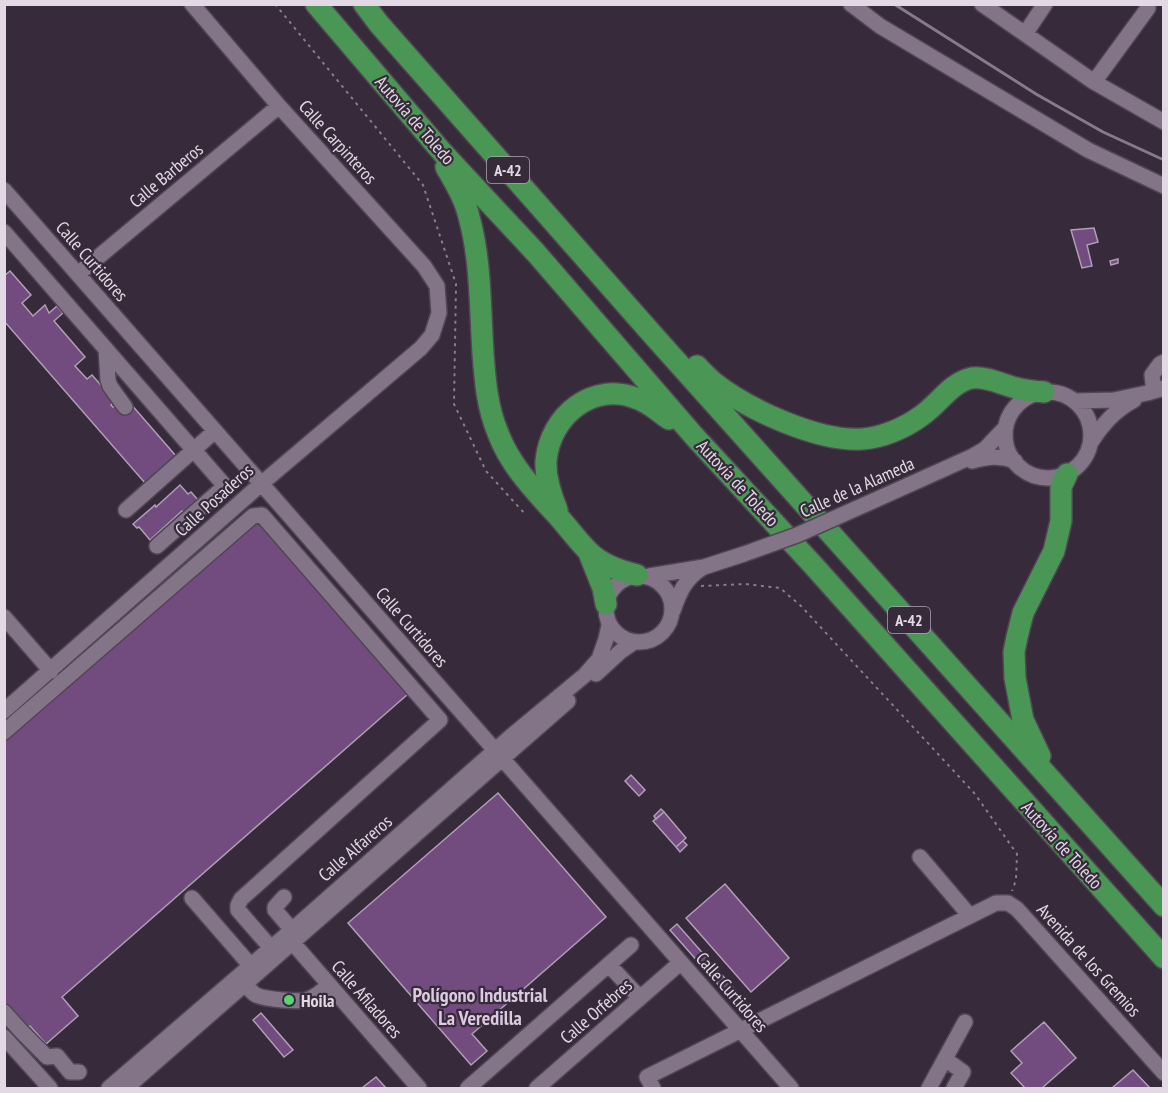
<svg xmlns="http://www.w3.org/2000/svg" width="1168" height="1093" viewBox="0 0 1168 1093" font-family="'PT Sans Narrow',sans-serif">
<rect width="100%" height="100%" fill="#372a3b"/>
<path fill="#724c7e" stroke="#af9fb4" stroke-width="1.5" d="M1094 228 1098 242 1087 245 1092 266 1082 268 1071 230Z
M1118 259V263L1111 265 1110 261Z
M10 271 31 295 22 303 33 316 45 305 49 313 57 306 63 313 54 321 85 357 75 366 87 379 92 375 115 401 111 405 113 407 116 405 130 403 176 456 145 483 4 321V276Z
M180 485 188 494 191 492 198 500 184 513 182 511 150 540 139 527 137 528 133 524 155 505 156 507Z
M255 519 408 694 62 997 78 1016 46 1044 30 1026 25 1030 4 1006V738Z
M631 775 645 790 639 796 625 781Z
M498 793 606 917 472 1034 487 1051 471 1065 348 923Z
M661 809 664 812 656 819 654 816Z
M664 812 686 838 676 847 653 821Z
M683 841 687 845 680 852 676 847Z
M725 884 789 958 751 992 686 918Z
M677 924 737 992 730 998 670 930Z
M261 1013 293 1050 284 1057 253 1020Z
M1044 1022 1076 1058 1042 1088H1025L1011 1073 1022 1063 1011 1051Z
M1133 1070 1150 1088H1112Z
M376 1077 386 1088H362Z"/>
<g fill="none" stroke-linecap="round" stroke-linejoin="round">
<defs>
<path id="minor" d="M851 4 880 26 1088 150 1164 186
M982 4 1094 82 1164 122
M1025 34 1045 4
M1094 82 1148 8
M4 190 791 1088
M4 232 225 486 157 546
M78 274 279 106
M106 349 108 380 110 386 125 407
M1154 391 1152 375 1160 364 1164 362
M1005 435a43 43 0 1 1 86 0a43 43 0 1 1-86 0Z
M1075 401 1114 400 1147 393 1164 388
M1091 442C1103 424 1115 410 1134 400
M972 461C987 457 1000 455 1015 461
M864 505 973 456 985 449 1006 427
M126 510 215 431
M606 609a33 33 0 1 1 66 0a33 33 0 1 1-66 0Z
M649 576 704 567 744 554
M673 611C679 593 685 579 702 568
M4 617 51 671
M596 674 621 651 634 642
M4 711 261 484 421 348 432 335 439 313 437 286 424 266 279 106 192 4
M4 732 253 516 262 515 440 720 241 899 238 905V910L271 948
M920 857 970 916
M284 897 275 907V910L292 930
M192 898 251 966
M286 935 419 1088
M609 965 640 998
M246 984C249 988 252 993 256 995 264 999 301 1003 309 999 317 996 323 990 329 985
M4 1012 22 1032 47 1057 57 1056 70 1072H79
M4 1037 50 1088
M945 1059 963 1072 954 1088
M109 1088 292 930 509 738 585 675 599 659 606 639 609 625
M126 1088 568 701
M468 1088 631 945
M537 1088 680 963
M653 1088 647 1077 996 903H1008L1017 909 1164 1073
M929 1088 965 1022"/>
<path id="highway" d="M316 4 442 152 536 253 694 436 813 565 1164 958
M364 4 379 24 653 335 1164 906
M446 167C455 183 465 199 469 217 481 260 480 308 483 353 485 380 487 407 498 433 510 465 533 489 556 514 567 526 577 540 589 552 602 565 620 571 637 575
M697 366C702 372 708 377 713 382 747 409 818 442 862 439 881 438 905 428 921 416 938 405 951 382 972 378 987 376 1003 385 1016 388 1025 391 1035 391 1044 392
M557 510C551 495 545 478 546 461 550 416 593 380 638 399 649 403 659 412 669 419
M589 553 603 588 606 604
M1040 756 1023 720 1015 678 1014 652 1017 637 1023 613 1054 551 1061 521V487L1067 474"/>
</defs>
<use href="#minor" stroke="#514654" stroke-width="18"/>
<use href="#highway" stroke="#514654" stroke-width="24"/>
<path stroke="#887d8b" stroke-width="2" stroke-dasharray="3 4.5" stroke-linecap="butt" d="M275 4 423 185 456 284 454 404 486 471 525 514
M701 586 745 584 780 588 801 606 975 794 1017 854 1016 880 1012 891"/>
<use href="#minor" stroke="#837488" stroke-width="15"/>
<use href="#highway" stroke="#4a9655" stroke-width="21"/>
<path stroke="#867b8a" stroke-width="3" d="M894 4 1036 94 1103 132 1164 160"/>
<defs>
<path id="minor-bridge" d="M744 554 797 535 864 505"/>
</defs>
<use href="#minor-bridge" stroke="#514654" stroke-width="18" stroke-linecap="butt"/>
<use href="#minor-bridge" stroke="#837488" stroke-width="15"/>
</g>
<circle fill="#59d56f" stroke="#372a3b" stroke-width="2" cx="289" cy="1000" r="6"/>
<g text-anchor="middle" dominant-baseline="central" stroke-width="4.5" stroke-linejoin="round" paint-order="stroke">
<g fill="#372a3b" stroke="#afa4b1" stroke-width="1.5">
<rect x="487" y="157" width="42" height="26" rx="4.5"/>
<rect x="888" y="607" width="42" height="26" rx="4.5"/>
</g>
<g font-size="16" font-weight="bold" fill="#e2d9e4">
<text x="508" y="170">A-42</text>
<text x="909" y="620">A-42</text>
</g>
<g font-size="18" fill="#e2d9e4" stroke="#372a3b">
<text transform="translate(415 120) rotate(49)">Autovía de Toledo</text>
<text transform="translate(338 142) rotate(48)">Calle Carpinteros</text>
<text transform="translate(166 175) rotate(-40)">Calle Barberos</text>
<text transform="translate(92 261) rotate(49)">Calle Curtidores</text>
<text transform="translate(738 483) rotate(47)">Autovía de Toledo</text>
<text transform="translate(857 487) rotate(-24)">Calle de la Alameda</text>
<text transform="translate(214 500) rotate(-42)">Calle Posaderos</text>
<text transform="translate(412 627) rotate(49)">Calle Curtidores</text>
<text transform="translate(1062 845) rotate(48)">Autovía de Toledo</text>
<text transform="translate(355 848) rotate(-41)">Calle Alfareros</text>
<text transform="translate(1089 960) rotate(48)">Avenida de los Gremios</text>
<text transform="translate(732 992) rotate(49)">Calle Curtidores</text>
<text transform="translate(367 999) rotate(49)">Calle Afiladores</text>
<text transform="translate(596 1011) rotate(-41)">Calle Orfebres</text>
</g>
<g font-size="18" font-weight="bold" fill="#e2d9e4" stroke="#372a3b" text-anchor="start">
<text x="301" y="1000">Hoila</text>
</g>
<g font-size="20" font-weight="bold" fill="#dbcae0" stroke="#372a3b">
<text x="480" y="995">Polígono Industrial<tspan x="480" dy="23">La Veredilla</tspan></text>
</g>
</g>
<rect width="1168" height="1093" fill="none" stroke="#e2d9e4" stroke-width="12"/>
</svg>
